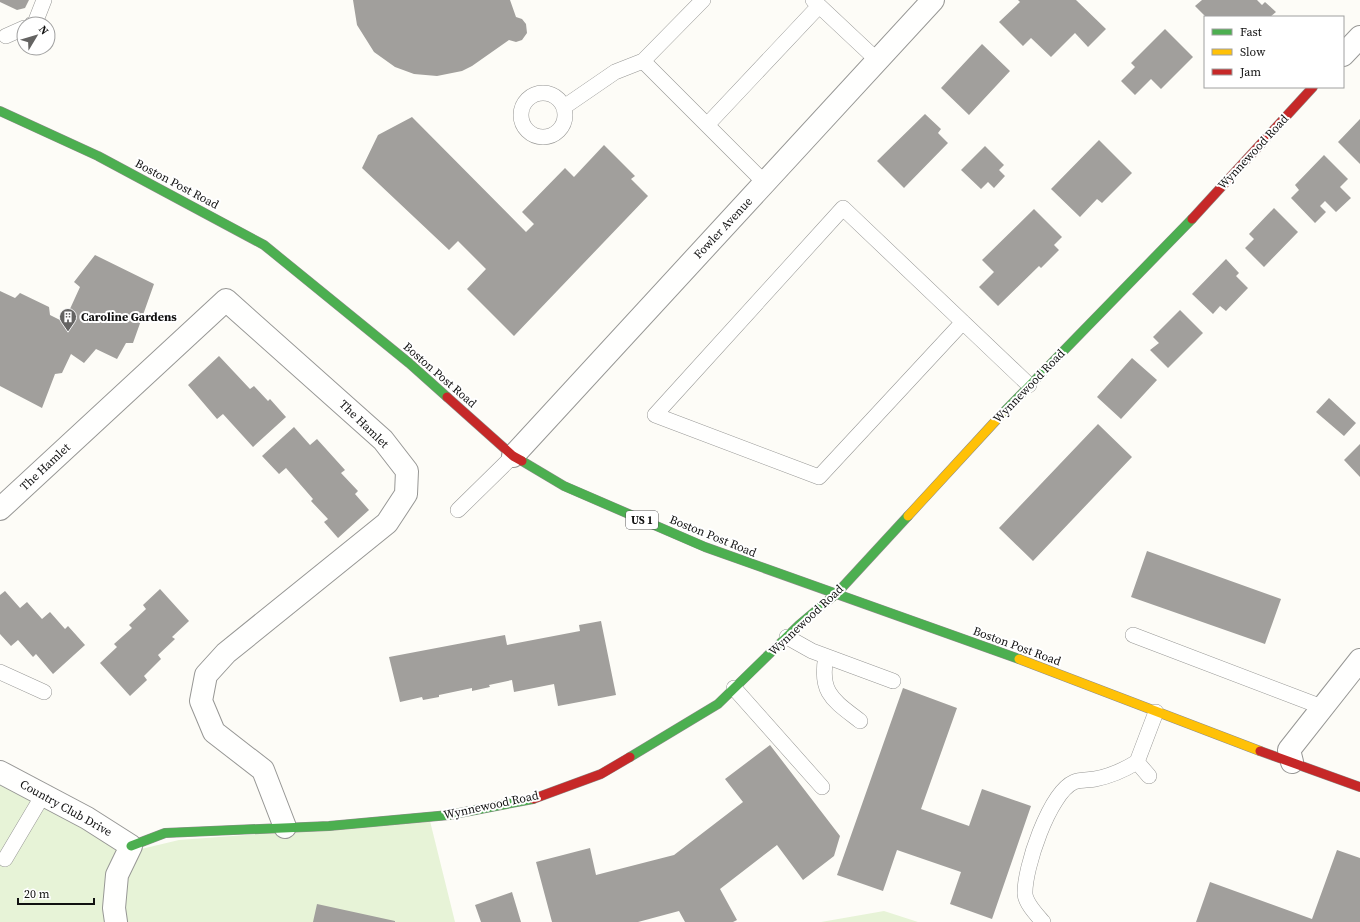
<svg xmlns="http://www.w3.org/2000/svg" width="1360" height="922" viewBox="0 0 1360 922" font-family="'Source Serif 4',serif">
<rect width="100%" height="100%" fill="#fdfcf7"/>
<path fill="#e7f3d7" d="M0 778 137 850 179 840 430 821 455 922H0Z
M884 911 918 922H821Z"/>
<path fill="#a19f9c" d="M0 0H29L25 8 17 10 0 2Z
M353 0H510L516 17 522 19 526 24 527 33 522 40 516 42 509 40 472 66 462 71 437 76 414 74 395 67 374 52 357 25Z
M1018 0H1076L1106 29 1088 47 1075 33 1051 57 1031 38 1023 46 999 22 1020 2Z
M1202 0H1257L1262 5 1265 2 1276 12 1270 17H1206L1195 6Z
M1165 29 1193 57 1161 89 1151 79 1135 95 1121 81 1135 67 1131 63Z
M982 44 1010 71 969 115 941 88Z
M925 114 941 129 938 133 948 143 904 188 877 161Z
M412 117 526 232 534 224 522 212 565 168 574 177 604 145 635 176 631 179 648 196 514 336 467 289 486 269 458 241 449 250 362 168 378 135Z
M1360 119V164L1338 142Z
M1099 140 1132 173 1102 203 1097 199 1080 217 1051 189Z
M985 146 1004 165 999 170 1005 176 994 188 988 182 981 189 961 170Z
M1324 155 1348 179 1340 187 1351 198 1336 212 1325 201 1320 206 1326 212 1315 223 1291 198 1299 190 1295 185Z
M1274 208 1298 232 1264 267 1245 248 1254 239 1249 234Z
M1034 209 1062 237 1054 245 1059 250 1041 268 1039 266 998 306 979 287 994 272 982 260Z
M95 255 154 284 133 343H126L117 359 96 349 84 363 71 354 62 373 55 374 42 408 0 386V291L15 298 20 293 49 307 50 315 64 322 80 287 74 282Z
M1226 259 1239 273 1236 276 1248 288 1226 311 1220 306 1213 314 1192 294Z
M1180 310 1203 333 1168 368 1150 350 1159 343 1153 337Z
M219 356 250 389 254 386 268 401 270 399 286 417 253 447 223 414 217 419 188 385Z
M1132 358 1157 380 1121 419 1097 397Z
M1329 398 1356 423 1344 436 1316 412Z
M1098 424 1132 457 1033 561 999 528Z
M294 427 310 445 317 439 345 470 341 473 358 491 355 494 369 510 338 538 324 522 328 519 311 501 313 499 286 468 279 474 262 456Z
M1360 444V477L1344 460Z
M1147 551 1281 599 1265 644 1131 597Z
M160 589 189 621 172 637 175 639 158 655 161 659 144 676 147 680 130 696 100 663 117 647 114 644 132 628 129 625 146 609 143 605Z
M5 591 20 608 27 602 42 619 50 612 65 629 68 626 85 645 53 674 36 654 33 657 18 640 11 646 0 634V595Z
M601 621 616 695 558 706 554 684 514 692 512 680 489 685 490 687 472 691V688L439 695V697L423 700 422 697 400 702 389 657 505 635 507 645 580 631 579 625Z
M903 688 957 708 921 809 969 826 982 789 1031 806 992 919 950 904 961 872 897 850 883 891 837 875Z
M770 745 840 836 834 856 803 880 777 845 720 889 737 920 733 922H685L679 911 638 922H552L536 862 590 848 596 875 674 855 743 802 725 779Z
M1337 850 1360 858V922H1196L1210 882 1312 919Z
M512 892 521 922H481L475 905Z
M317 904 395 921V922H313Z"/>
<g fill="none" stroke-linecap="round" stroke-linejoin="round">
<defs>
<path id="lane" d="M703 0 643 61 765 183
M813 0 877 60
M32 24 35 23 44 0
M6 36 24 28
M521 115a22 22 0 1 1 44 0a22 22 0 1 1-44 0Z
M564 107 615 72 643 61
M707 125 819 6
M963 322 819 477 655 415 843 208C905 267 967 326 1029 385
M458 510 513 456
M1133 635 1322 707
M787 637 812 651 893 681
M826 656C819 693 833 700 860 721
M0 672 44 692
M734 688 822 787
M1149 776 1137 762 1156 712
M5 859 43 795
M1043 922C1037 915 1026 904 1025 894 1024 869 1049 793 1074 782 1080 780 1089 780 1095 779 1111 776 1124 770 1137 762"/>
<path id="street" d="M1343 55 1360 37
M513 456 933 0
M0 509 226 300 383 440 407 471 406 494 387 523 226 653 206 675 201 701 214 732 263 770 285 827
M1292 762 1289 750 1360 660
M0 772 87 818 131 846 117 875 114 908 116 922"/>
<path id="fast" d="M0 111 98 156 264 245 409 363 447 397
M1001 415 1192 219
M522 461 564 486 705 547 1019 659
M630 757 718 704 799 625 837 593 908 516
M131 846 165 833 329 826 449 815 533 799"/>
<path id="slow" d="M908 516 1001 415
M1019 659 1260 751"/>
<path id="jam" d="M1192 219 1313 87
M447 397 513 456 522 461
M1260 751 1360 787
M533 799 601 774 630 757"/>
</defs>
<use href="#lane" stroke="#979795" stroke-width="16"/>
<use href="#street" stroke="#979795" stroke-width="24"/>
<use href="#fast" stroke="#8e8d8b" stroke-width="10"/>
<use href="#slow" stroke="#8e8d8b" stroke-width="10"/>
<use href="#jam" stroke="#8e8d8b" stroke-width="10"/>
<use href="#lane" stroke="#fffffe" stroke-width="15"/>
<use href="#street" stroke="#fffffe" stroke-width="22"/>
<use href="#fast" stroke="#4caf50" stroke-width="9"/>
<use href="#slow" stroke="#ffc107" stroke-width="9"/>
<use href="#jam" stroke="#c62828" stroke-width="9"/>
</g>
<defs>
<symbol id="building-pin" viewBox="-11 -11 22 30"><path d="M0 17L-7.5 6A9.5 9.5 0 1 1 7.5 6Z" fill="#646362" stroke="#fff"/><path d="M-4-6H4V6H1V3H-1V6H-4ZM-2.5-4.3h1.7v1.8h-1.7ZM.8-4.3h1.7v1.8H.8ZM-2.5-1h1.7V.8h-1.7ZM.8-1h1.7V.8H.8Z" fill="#fff"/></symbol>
</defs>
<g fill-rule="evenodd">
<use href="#building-pin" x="58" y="307" width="20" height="27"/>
</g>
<g text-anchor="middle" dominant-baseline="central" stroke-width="4" stroke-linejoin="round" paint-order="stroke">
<rect fill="#fff" stroke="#585858" stroke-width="1" x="626" y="511" width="32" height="18" rx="3"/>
<g font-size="11" font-weight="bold" fill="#111">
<text x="642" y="520">US 1</text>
</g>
<g font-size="12" fill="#111" stroke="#fff">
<text transform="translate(1253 152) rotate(-47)">Wynnewood Road</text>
<text transform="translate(177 184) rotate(28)">Boston Post Road</text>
<text transform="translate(723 228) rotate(-47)">Fowler Avenue</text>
<text transform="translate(440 375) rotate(41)">Boston Post Road</text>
<text transform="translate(1029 386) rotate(-46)">Wynnewood Road</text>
<text transform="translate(364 424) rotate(44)">The Hamlet</text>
<text transform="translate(45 467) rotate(-43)">The Hamlet</text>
<text transform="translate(713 536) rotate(22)">Boston Post Road</text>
<text transform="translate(806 620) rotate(-43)">Wynnewood Road</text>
<text transform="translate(1017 646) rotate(20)">Boston Post Road</text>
<text transform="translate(491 805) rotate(-12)">Wynnewood Road</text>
<text transform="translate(66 808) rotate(29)">Country Club Drive</text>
</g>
<g font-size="12" font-weight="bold" fill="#111" stroke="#fff" text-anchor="start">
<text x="81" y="317">Caroline Gardens</text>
</g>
</g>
<rect x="1204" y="16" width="140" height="72" fill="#ffffff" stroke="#a0a0a0"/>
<rect x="1212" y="29" width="20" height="6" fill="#4caf50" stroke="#a0a0a0"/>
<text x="1240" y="36" font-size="12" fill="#111111">Fast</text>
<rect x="1212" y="49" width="20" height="6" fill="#ffc107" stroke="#a0a0a0"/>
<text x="1240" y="56" font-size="12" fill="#111111">Slow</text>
<rect x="1212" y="69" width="20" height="6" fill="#c62828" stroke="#a0a0a0"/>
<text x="1240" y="76" font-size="12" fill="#111111">Jam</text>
<g transform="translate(36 36) rotate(52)"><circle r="19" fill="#ffffff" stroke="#a0a0a0"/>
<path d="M0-3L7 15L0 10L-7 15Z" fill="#646362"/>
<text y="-6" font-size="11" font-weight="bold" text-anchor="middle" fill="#111111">N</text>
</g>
<path d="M18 898v6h76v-6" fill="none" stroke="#111111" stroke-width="2"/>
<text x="24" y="898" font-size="12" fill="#111111" stroke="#ffffff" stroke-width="3" paint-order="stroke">20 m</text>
</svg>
